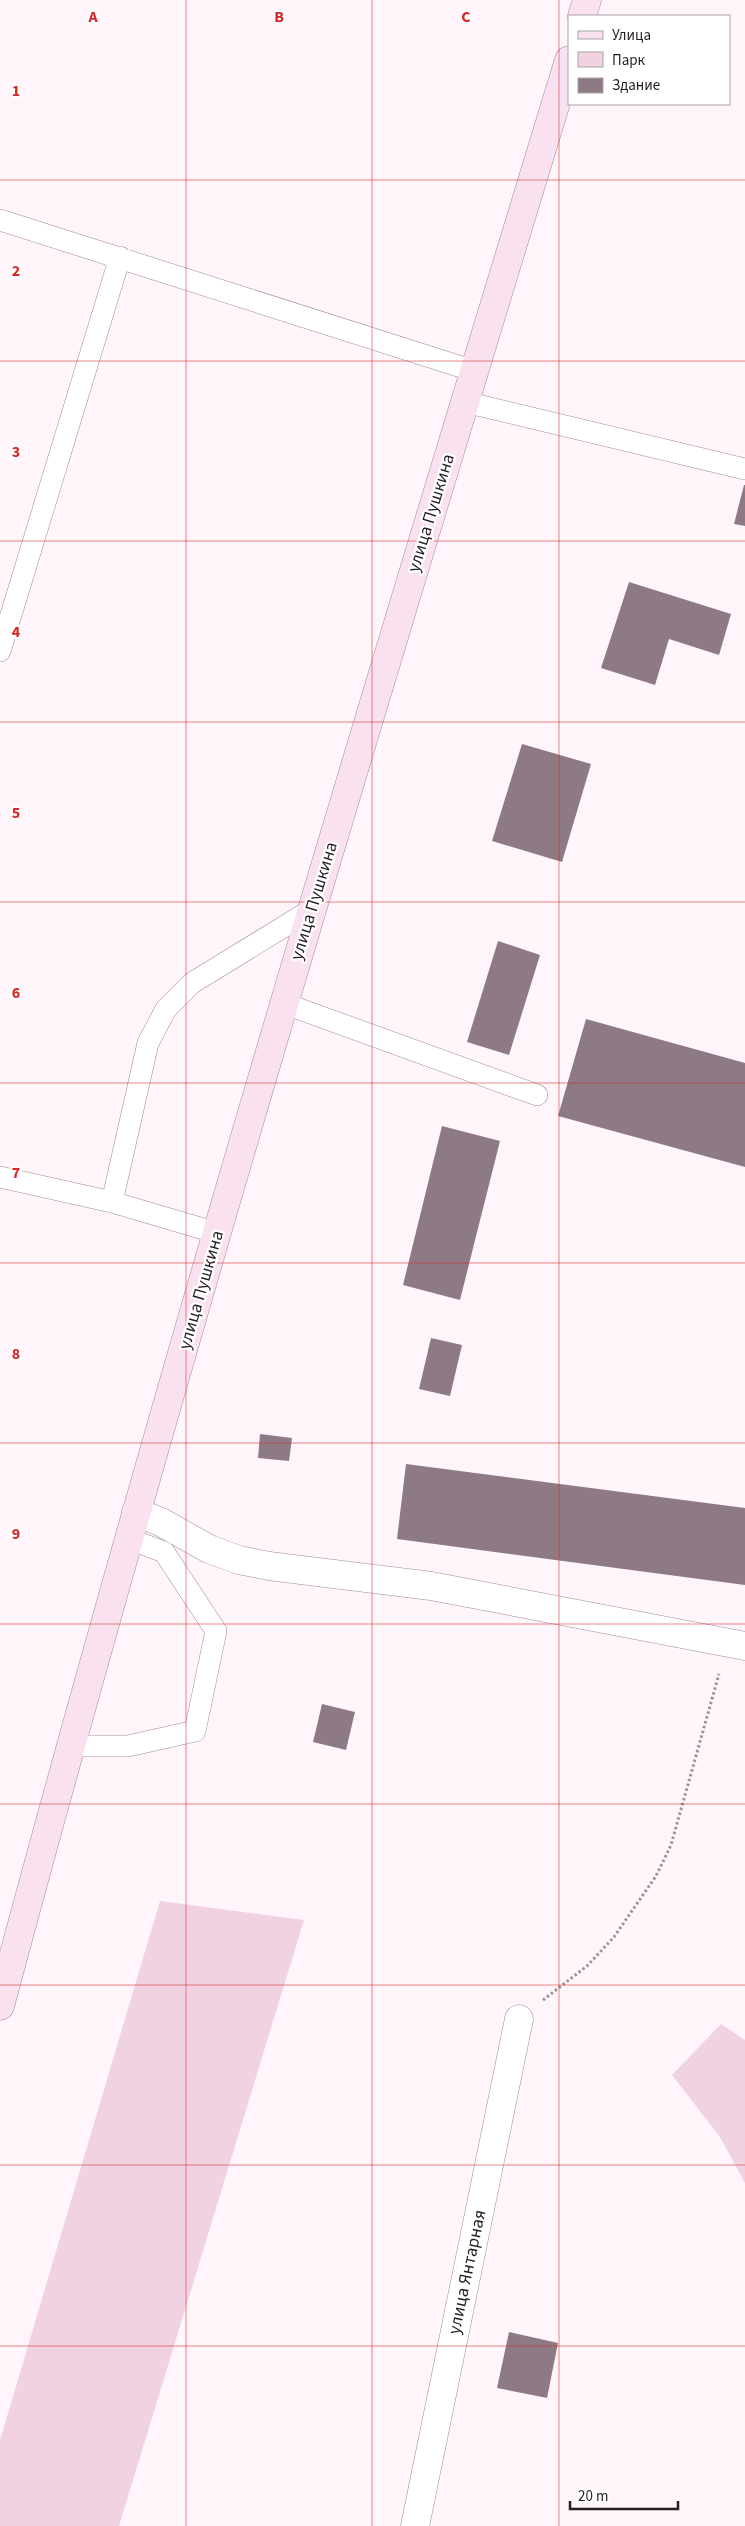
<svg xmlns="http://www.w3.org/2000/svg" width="745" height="2526" viewBox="0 0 745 2526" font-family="'Source Sans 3',sans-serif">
<rect width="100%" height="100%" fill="#fff5fa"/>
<path fill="#f1d2e3" d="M160 1901 304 1920 119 2526H0V2440Z
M721 2024 745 2040V2183L720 2137 672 2075Z"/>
<path fill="#8e7a85" d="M744 485H745V526L734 524Z
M629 582 731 614 719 655 669 639 655 685 601 668Z
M522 744 591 764 562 862 492 841Z
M498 941 540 955 509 1055 467 1042Z
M586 1019 745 1063V1167L558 1116Z
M442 1126 500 1141 460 1300 403 1285Z
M431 1338 462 1345 450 1396 419 1389Z
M260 1434 292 1438 289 1461 258 1458Z
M406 1464 745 1508V1585L397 1539Z
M322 1704 355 1712 346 1750 313 1742Z
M509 2332 558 2343 547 2398 497 2388Z"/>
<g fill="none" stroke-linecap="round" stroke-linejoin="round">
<defs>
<path id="lane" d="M0 220 474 371
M465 402 745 469
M0 651 120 257
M283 1003 537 1095
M0 1177 112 1202 217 1233
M112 1202 148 1043 166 1009 192 983 311 910
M69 1746H128L195 1731 216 1631 164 1552 129 1539"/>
<path id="street" d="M136 1512 161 1522 209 1549 239 1560 269 1566 431 1586 745 1646
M415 2526 519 2019"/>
<path id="secondary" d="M582 16 587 0
M0 2006C175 1353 372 706 569 60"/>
</defs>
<use href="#lane" stroke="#a08b97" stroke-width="22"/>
<use href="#street" stroke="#a08b97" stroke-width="29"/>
<use href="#secondary" stroke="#a08b97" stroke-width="29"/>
<path stroke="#9d9498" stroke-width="3" stroke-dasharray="2.5 2.5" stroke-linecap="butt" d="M543 2000 587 1966 614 1937 656 1876 671 1845 719 1674"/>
<use href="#lane" stroke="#fff" stroke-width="21"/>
<use href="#street" stroke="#fff" stroke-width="28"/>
<use href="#secondary" stroke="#fae1f0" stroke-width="28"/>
</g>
<path fill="none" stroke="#d62828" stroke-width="1" stroke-opacity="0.55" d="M186 0V2526M372 0V2526M559 0V2526M0 180H745M0 361H745M0 541H745M0 722H745M0 902H745M0 1083H745M0 1263H745M0 1443H745M0 1624H745M0 1804H745M0 1985H745M0 2165H745M0 2346H745"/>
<g text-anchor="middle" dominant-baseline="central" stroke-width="4.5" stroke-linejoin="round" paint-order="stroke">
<g font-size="18" fill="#261e22" stroke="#fff">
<text transform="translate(431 513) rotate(-73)">улица Пушкина</text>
<text transform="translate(314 901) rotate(-73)">улица Пушкина</text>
<text transform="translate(201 1290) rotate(-74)">улица Пушкина</text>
<text transform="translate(467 2272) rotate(-78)">улица Янтарная</text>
</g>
</g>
<g font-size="16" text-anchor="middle" font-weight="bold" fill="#d62828" stroke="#fff" stroke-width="4.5" stroke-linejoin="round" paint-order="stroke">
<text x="93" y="22">A</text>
<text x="279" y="22">B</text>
<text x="466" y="22">C</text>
<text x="16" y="96">1</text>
<text x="16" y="276">2</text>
<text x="16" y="457">3</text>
<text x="16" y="637">4</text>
<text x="16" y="818">5</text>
<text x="16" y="998">6</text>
<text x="16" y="1178">7</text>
<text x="16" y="1359">8</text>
<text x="16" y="1539">9</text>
</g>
<rect x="568" y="15" width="162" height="90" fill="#ffffff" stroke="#a8a5a7"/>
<rect x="578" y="31" width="25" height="8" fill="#fae1f0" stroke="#a8a5a7"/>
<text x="612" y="40" font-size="15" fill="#261e22">Улица</text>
<rect x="578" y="52" width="25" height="15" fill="#f1d2e3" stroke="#a8a5a7"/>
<text x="612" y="65" font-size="15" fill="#261e22">Парк</text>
<rect x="578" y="78" width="25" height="15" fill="#8e7a85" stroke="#a8a5a7"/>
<text x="612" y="90" font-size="15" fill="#261e22">Здание</text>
<path d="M570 2501v8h108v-8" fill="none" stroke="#261e22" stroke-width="2.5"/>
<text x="578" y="2501" font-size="15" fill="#261e22" stroke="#ffffff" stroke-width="4" paint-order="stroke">20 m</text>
</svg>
